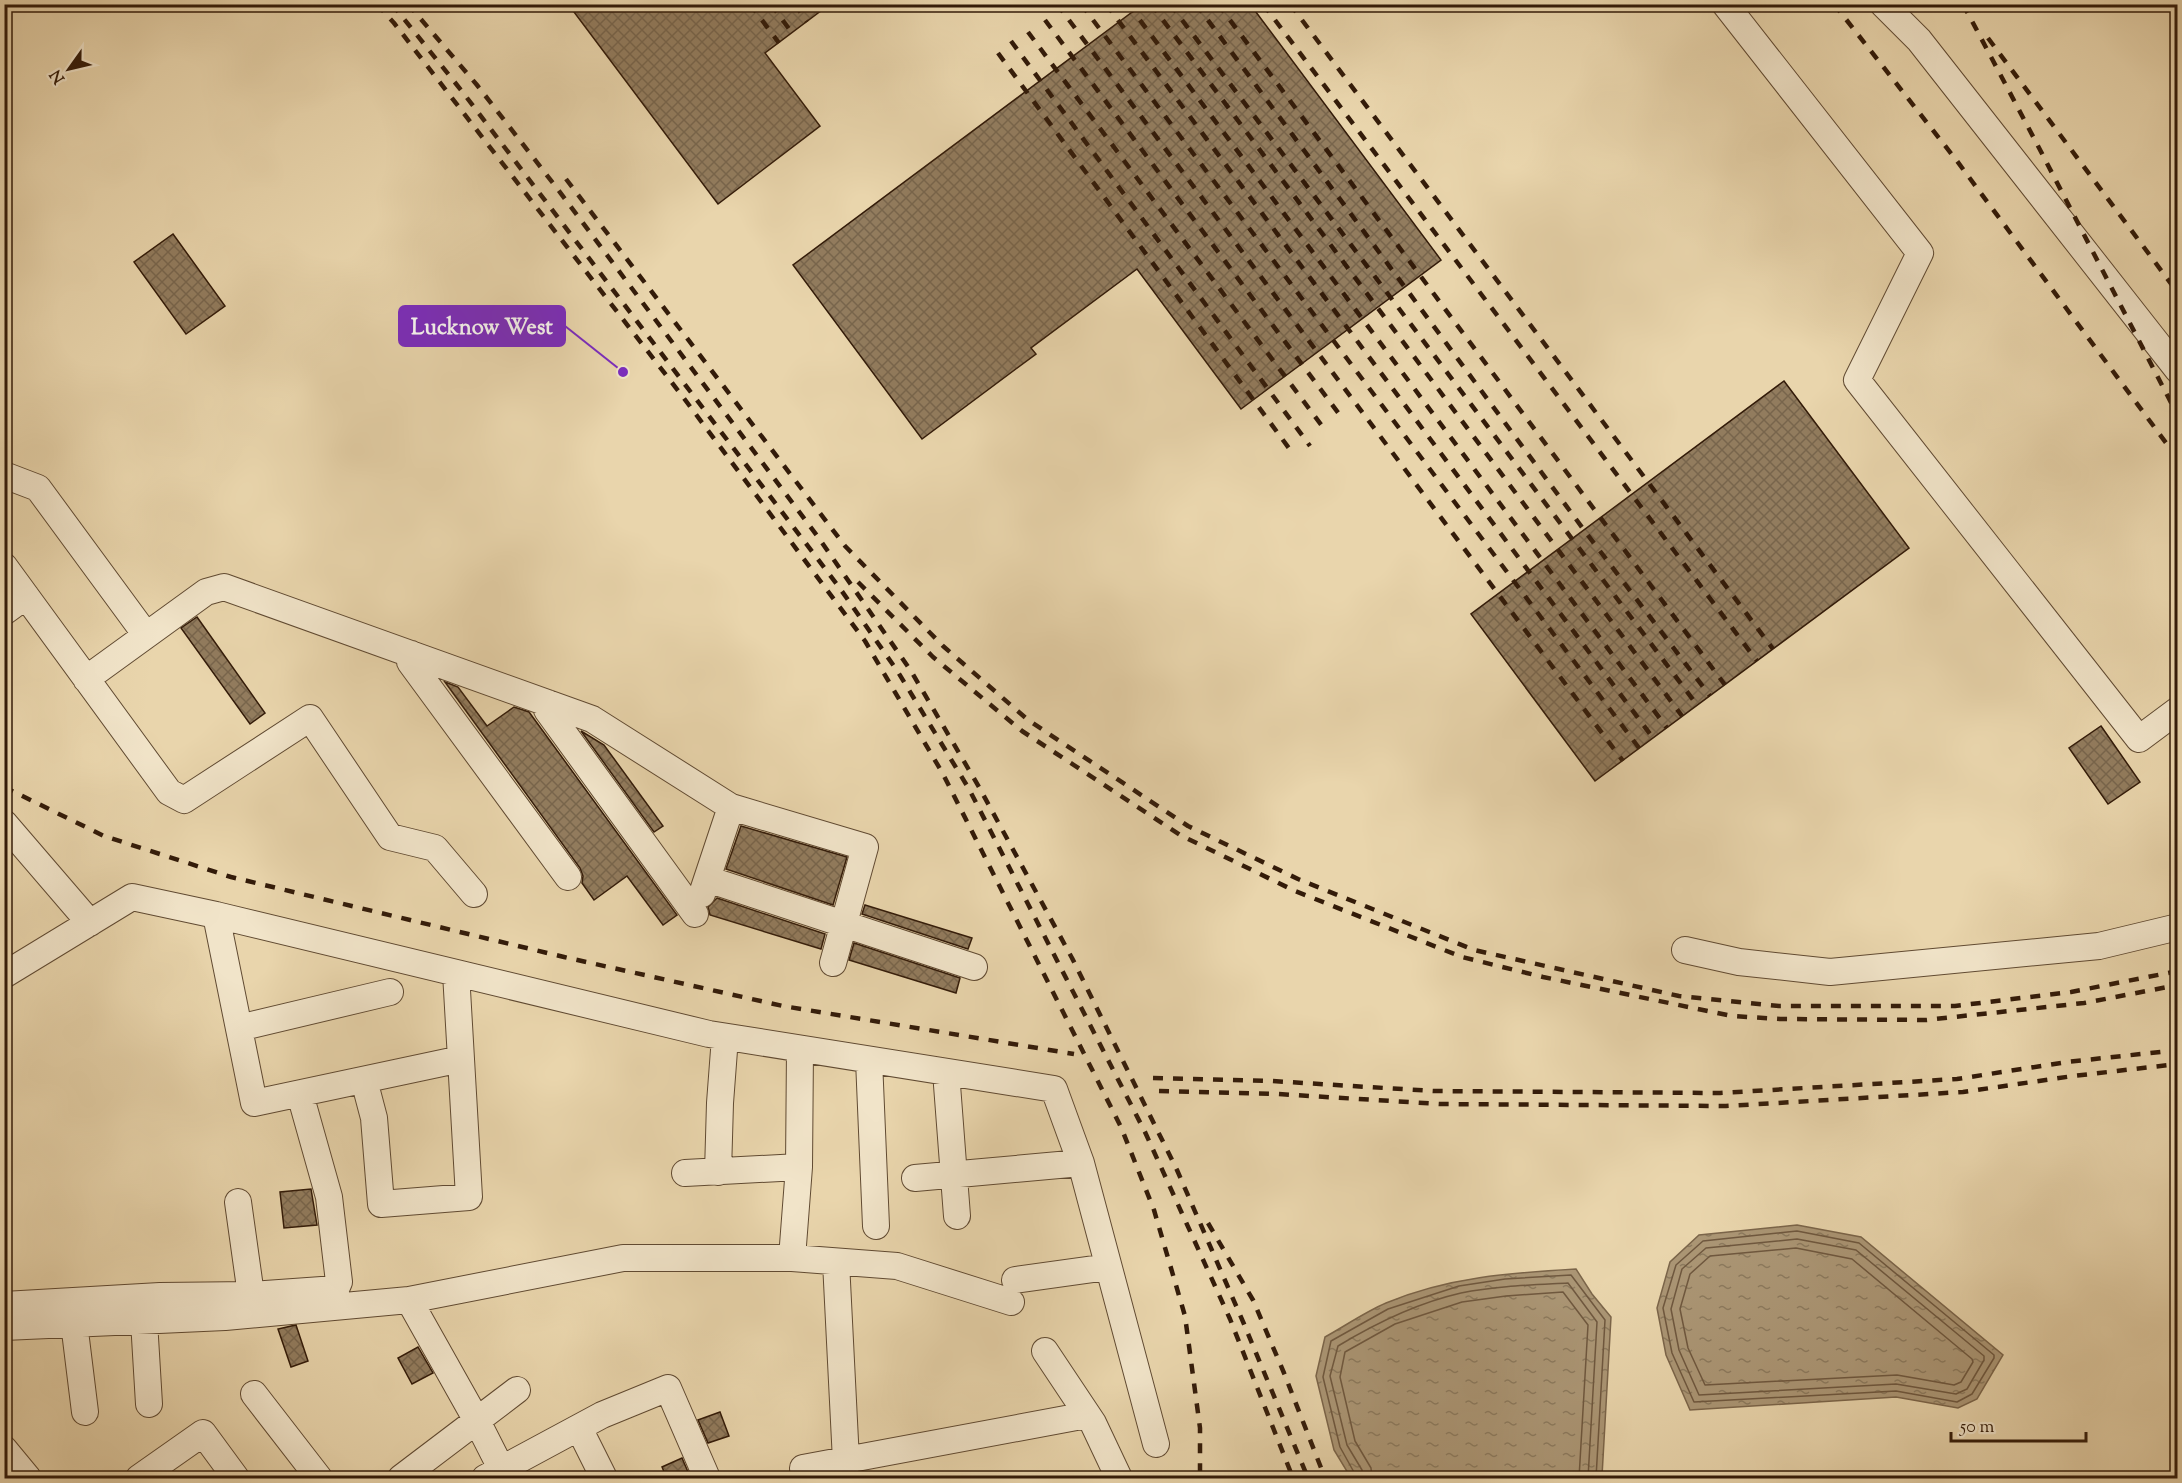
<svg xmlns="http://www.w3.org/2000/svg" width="2182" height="1483" viewBox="0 0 2182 1483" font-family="'Sorts Mill Goudy',serif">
<defs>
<pattern id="water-ripples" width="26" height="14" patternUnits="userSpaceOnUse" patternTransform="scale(1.5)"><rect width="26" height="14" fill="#ab9675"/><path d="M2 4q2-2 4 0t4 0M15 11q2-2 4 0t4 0" fill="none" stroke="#8c7a5e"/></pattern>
<pattern id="building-cross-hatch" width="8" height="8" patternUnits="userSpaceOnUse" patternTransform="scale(1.5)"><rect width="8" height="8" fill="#927c5e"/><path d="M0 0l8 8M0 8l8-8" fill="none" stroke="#78654c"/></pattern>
</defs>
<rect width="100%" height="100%" fill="#e9d5ac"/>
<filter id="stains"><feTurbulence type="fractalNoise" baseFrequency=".00333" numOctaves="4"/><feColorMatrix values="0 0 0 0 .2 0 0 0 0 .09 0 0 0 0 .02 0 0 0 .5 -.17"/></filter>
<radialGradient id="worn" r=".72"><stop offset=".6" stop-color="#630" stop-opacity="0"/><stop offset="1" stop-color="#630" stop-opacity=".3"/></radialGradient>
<path fill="url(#water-ripples)" stroke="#7b654a" stroke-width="1.5" d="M1797 1225 1861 1237 2003 1355 1977 1399 1958 1408 1896 1397 1690 1410 1666 1355 1657 1308 1670 1262 1699 1235Z
M1576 1269 1592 1294 1611 1317 1602 1476 1600 1478H1351L1334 1450 1316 1376 1325 1337C1345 1326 1365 1312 1386 1303 1448 1277 1510 1273 1576 1269Z"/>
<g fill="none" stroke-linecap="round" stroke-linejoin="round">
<path stroke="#6f583f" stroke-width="1.5" d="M1797 1231 1859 1243 1994 1355V1358L1972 1394 1957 1402 1896 1391 1694 1402 1672 1353 1663 1308 1676 1265 1703 1241Z
M1797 1239 1856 1250 1984 1356V1360L1967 1389 1956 1394 1896 1384 1699 1395 1679 1350 1671 1309 1682 1269 1706 1248Z
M1796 1248 1852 1259 1972 1359 1973 1362 1961 1382 1954 1385 1897 1375 1705 1385 1688 1348 1680 1309 1690 1274 1710 1256Z
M1356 1478 1355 1474 1340 1447 1323 1377 1331 1341 1388 1309 1459 1286 1505 1279 1571 1275 1605 1320 1596 1478
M1363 1478 1362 1470 1347 1445 1330 1376 1338 1346C1376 1323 1417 1303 1461 1293 1496 1286 1532 1285 1568 1283L1597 1322 1588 1478
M1372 1478 1371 1468 1355 1441 1340 1377 1345 1352 1395 1324 1462 1302 1506 1296 1563 1292 1588 1325 1579 1478"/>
</g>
<path fill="url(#building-cross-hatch)" stroke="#331b09" stroke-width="1.5" d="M568 4H830L765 53 820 126 718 204Z
M1143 4H1250L1441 260 1241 409 1137 269 1031 348 1036 354 922 439 793 265Z
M173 234 225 306 186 334 134 262Z
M1784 381 1909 548 1595 781 1471 614Z
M197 617 265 713 250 724 181 628Z
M445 682 458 687 487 726 514 707 529 712 677 915 663 925 627 876 594 900 582 883 583 876 580 868Z
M2101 726 2140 782 2108 804 2069 748Z
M581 731 604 745 663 826 654 832Z
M741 826 847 857 833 905 726 869Z
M717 898 825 934 821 949 710 915 708 907Z
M865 905 972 938 968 949 862 914Z
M854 943 960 978 956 993 849 960Z
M311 1189 317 1225 284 1228 280 1192Z
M296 1325 308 1361 291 1367 278 1329Z
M418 1347 433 1373 412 1384 398 1358Z
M720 1412 729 1436 708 1443 698 1420Z
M682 1458 691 1479H667L662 1467Z"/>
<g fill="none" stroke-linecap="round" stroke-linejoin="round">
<defs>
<path id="minor" d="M1725 4 1920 253 1857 380 2139 739 2178 710
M1883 4 1919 40 2178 370
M4 475 38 488 146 635
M4 566 169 792 184 800 310 718 390 837 435 848 474 894
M4 612 26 596
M411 654 410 662 568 877
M86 679 206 592 224 587 592 719 731 807 865 847 833 963
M548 703 547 710 695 914
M4 823 90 923
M707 879 974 967
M702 894 731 807
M216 915 254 1103 461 1059
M1685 950 1739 962 1830 972 2099 946 2178 927
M4 975 132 897 216 915 709 1034 1054 1089 1081 1163 1156 1444
M239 1028 390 992
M869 1060 876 1226
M946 1072 957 1216
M364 1080 374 1118 381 1204 469 1197 456 973
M718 1172 720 1103 725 1037
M685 1173 799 1167 800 1049
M915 1178 1081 1163
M238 1202 251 1295
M792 1258 799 1167
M836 1262 846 1461
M1015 1280 1108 1267
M409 1300 623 1258H792L897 1266 1011 1302
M4 1305 160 1296 251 1295 336 1289 339 1282 329 1197 300 1094
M144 1321 149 1404
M74 1323 85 1412
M4 1327 225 1317 409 1300 477 1421 506 1478
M1045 1351 1093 1423 1119 1478
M254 1394 319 1478
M579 1428 604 1478
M4 1449 28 1478
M139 1478 203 1433 236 1478
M401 1478 517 1390
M485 1478 602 1415 668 1388 707 1478
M804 1478 803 1468 1087 1415"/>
</defs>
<use href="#minor" stroke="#604a32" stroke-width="28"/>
<use href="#minor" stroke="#f1e4c9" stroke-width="26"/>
<path stroke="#331b09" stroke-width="4.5" stroke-dasharray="10 10" stroke-linecap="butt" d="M377 4 394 23 683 397 865 641 943 774 1121 1127 1154 1210 1185 1316 1200 1428V1478
M392 4 461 90 839 587 898 672 969 789 1145 1132 1230 1319 1293 1478
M408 4 477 85 556 187 818 537 911 671 979 787 1072 958 1177 1170 1244 1324 1308 1478
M750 4 779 43
M771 4 792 33
M795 4 807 22
M817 4 822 11
M1057 4 1623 761
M1081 4 1639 748
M1106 4 1653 738
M1128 4 1667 728
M1151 4 1682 716
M1170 4 1697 705
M1196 4 1584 530 1710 696
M1218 4 1725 685
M1263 4 1757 661
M1290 4 1773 649
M1834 4 1957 161 2178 459
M1963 4 2037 144 2178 416
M1045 20 1342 418
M1028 32 1325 430
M1988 38 2178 293
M1011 41 1310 446
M998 53 1294 455
M566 179 845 546 943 646 1028 720 1188 826 1298 879 1474 950 1679 996 1779 1006H1955L2071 992 2178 971
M858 582 933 657 1022 731 1180 835 1295 891 1462 957 1543 977 1732 1016 1780 1019 1926 1020 2084 1003 2178 985
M4 787 104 836 231 877 564 957 783 1006 1074 1054
M1153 1078 1272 1081 1433 1091 1720 1093 1957 1079 2067 1062 2178 1050
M1159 1091 1278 1094 1440 1104 1726 1106 1963 1092 2073 1076 2178 1064
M1208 1223 1253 1300 1284 1373 1325 1478"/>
</g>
<path fill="none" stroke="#7b2cbf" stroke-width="2" d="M623 372L565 326"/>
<circle fill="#7b2cbf" stroke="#f1e4c9" stroke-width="2" cx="623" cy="372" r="6"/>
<rect fill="#7b2cbf" stroke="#7b2cbf" stroke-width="2" x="399" y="306" width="166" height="40" rx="6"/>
<g font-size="22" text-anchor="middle" font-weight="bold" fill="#fff">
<text x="482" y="334">Lucknow West</text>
</g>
<rect width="2182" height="1483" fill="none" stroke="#e9d5ac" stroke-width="24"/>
<rect x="6" y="6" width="2170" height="1471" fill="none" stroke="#331b09" stroke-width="3"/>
<rect x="12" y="12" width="2158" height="1459" fill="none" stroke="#331b09" stroke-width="1.5"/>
<g transform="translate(69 69) rotate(236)" stroke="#f1e4c9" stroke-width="4.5" paint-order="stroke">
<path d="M0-4.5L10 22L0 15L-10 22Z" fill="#331b09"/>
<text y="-9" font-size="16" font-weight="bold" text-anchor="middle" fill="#331b09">N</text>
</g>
<path d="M1951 1432v9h135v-9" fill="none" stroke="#331b09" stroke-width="3"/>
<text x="1960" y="1432" font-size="18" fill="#331b09" stroke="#f1e4c9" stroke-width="4.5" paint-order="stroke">50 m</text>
<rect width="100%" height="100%" filter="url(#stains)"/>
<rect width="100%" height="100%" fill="url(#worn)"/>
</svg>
